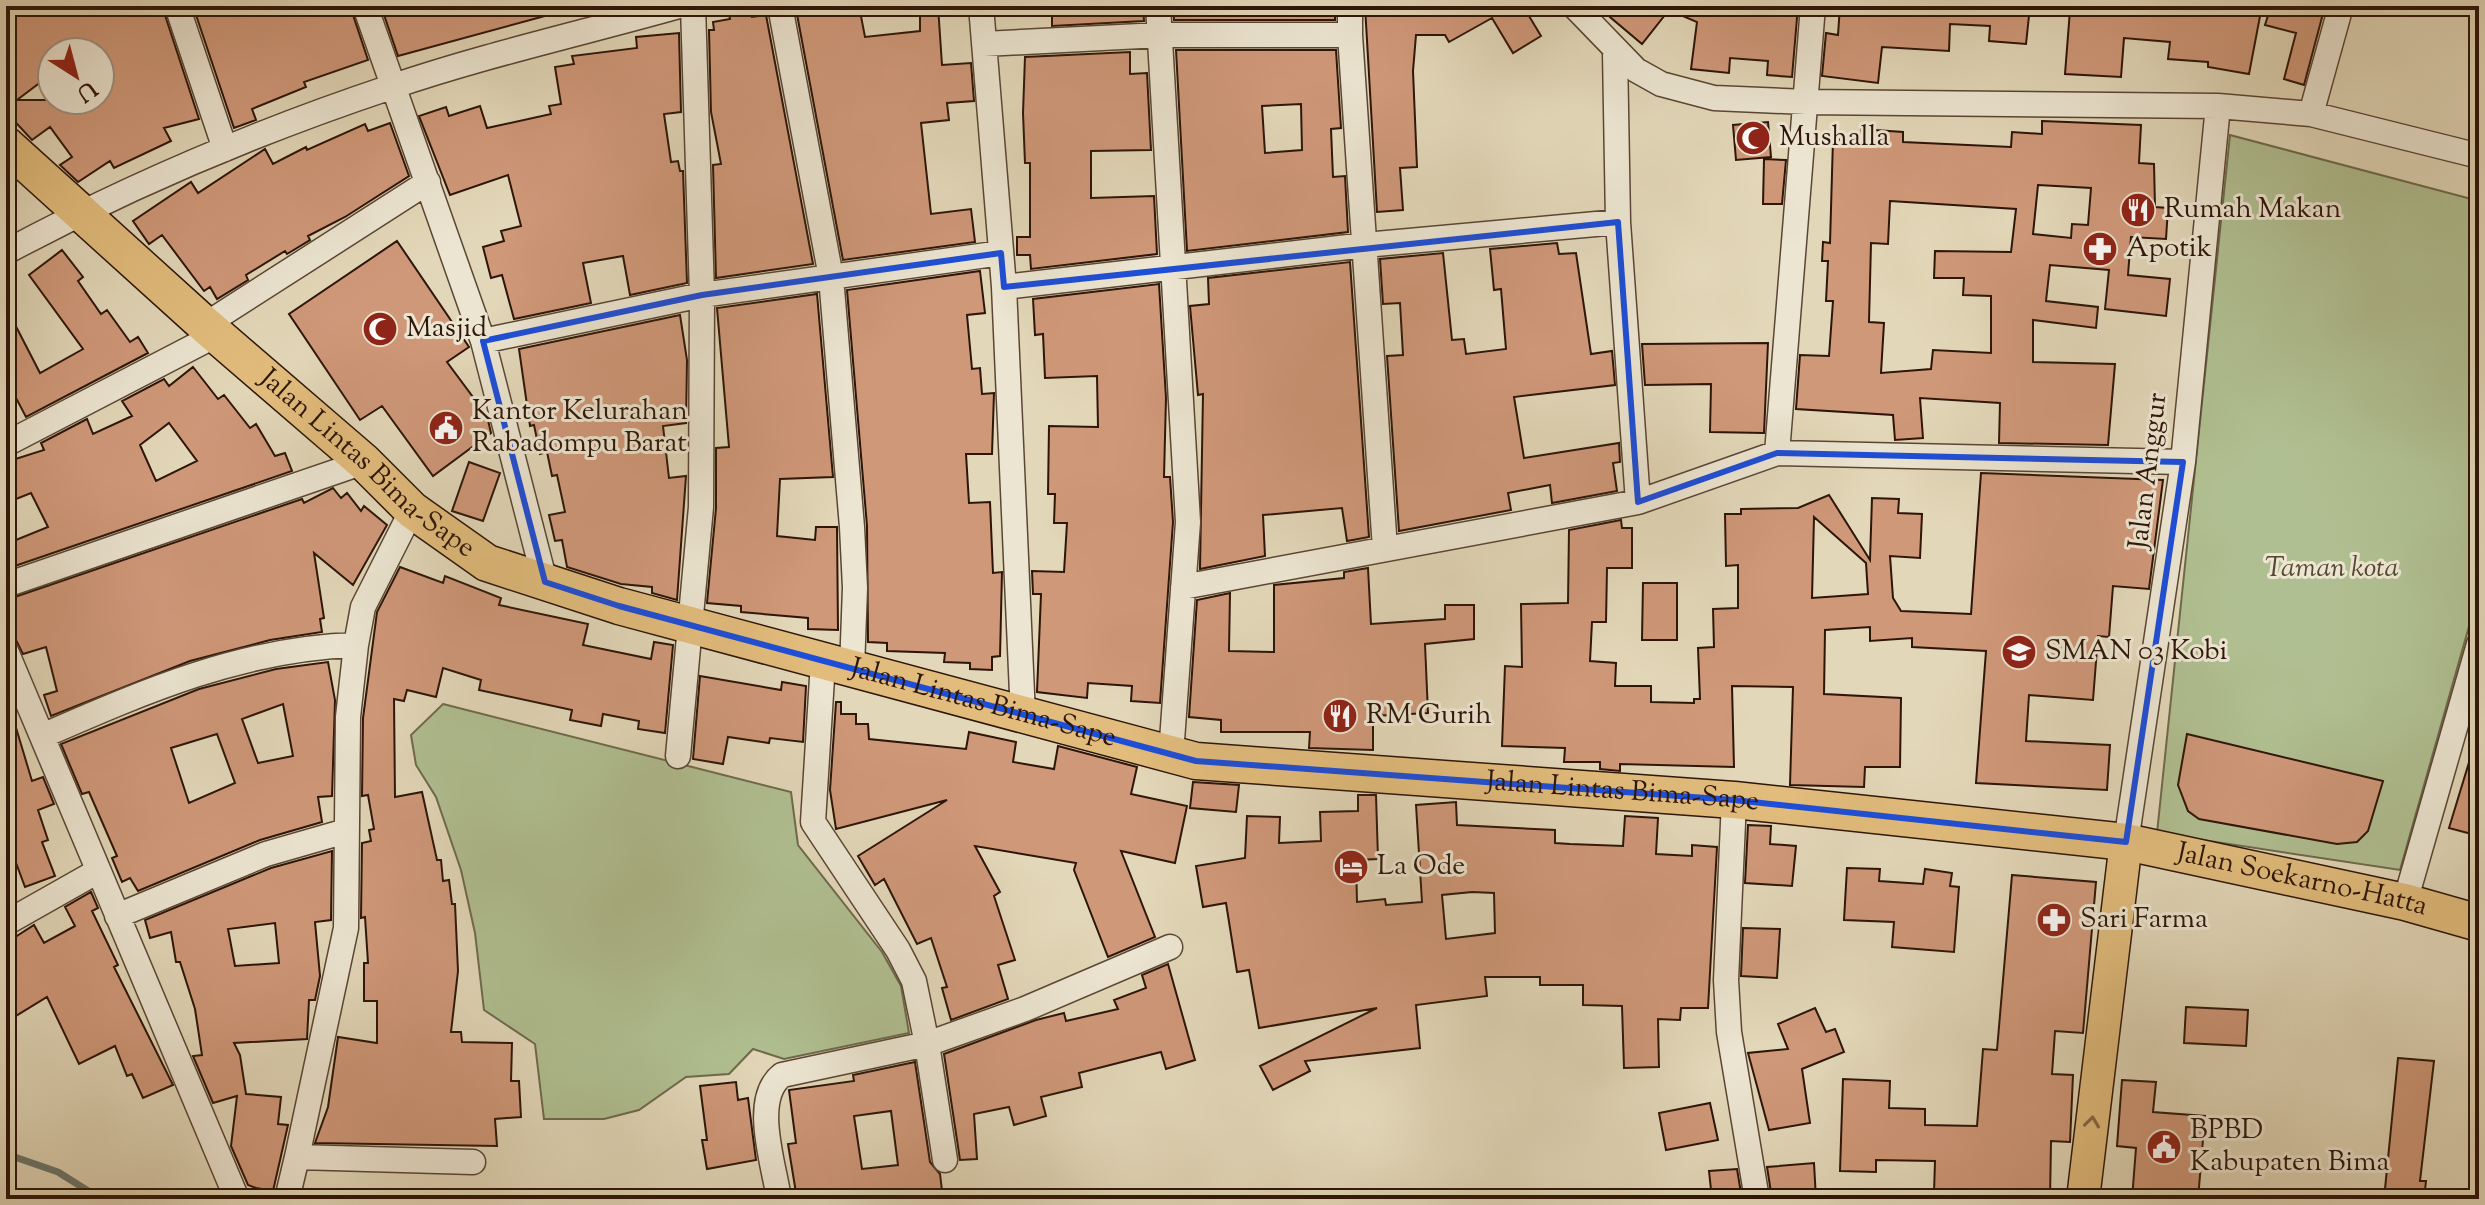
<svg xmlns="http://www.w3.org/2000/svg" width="2485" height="1205" viewBox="0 0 2485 1205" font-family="'Sorts Mill Goudy',serif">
<rect width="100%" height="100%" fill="#e2d7b8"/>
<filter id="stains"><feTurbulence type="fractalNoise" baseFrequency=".0025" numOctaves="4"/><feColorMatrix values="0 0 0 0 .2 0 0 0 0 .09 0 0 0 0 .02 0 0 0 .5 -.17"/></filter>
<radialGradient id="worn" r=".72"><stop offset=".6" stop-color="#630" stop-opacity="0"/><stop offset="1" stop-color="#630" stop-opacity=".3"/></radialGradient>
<path fill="#b0bf91" stroke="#6e6a4c" stroke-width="2" d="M2230 135 2479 201V591L2400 870 2157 833Z
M443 704 791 792 798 845 882 952 901 986 909 1033 784 1059 753 1049 729 1074 686 1077 639 1110 604 1119H544L535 1044 484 1010 475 933 461 870 436 797 416 765 411 735Z"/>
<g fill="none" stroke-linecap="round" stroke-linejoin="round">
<path stroke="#6b776d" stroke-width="7" d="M6 1154 58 1172 101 1199"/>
</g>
<path fill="#cf9879" stroke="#2d1508" stroke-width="2" fill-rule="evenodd" d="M24 6H162L199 119 164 128 171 141 114 168 110 161 78 182 60 165 72 157 50 127 32 140 6 112V15ZM52 52H100V100H17L50 75 44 67 52 64Z
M193 6H350L368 60 304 82 306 87 252 109 256 120 234 128Z
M381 6H555L556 13 398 56Z
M823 6 825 12 859 6 865 37 920 31V6H938L942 65 971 63 974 101 947 103 949 120 921 123 931 214 971 209 975 242 843 260 796 9Z
M1052 6H1143L1144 21 1052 26Z
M1173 6H1335V20H1174Z
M1365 6H1523L1541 36 1513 53 1492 18 1449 42 1445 35H1416L1413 71 1417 167 1400 168 1403 210 1377 212Z
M1619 6H1798L1792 77 1767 75 1768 61 1730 58 1729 73 1691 69 1697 22 1669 10 1642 44 1610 17Z
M1840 6H2030L2026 44 1989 41 1990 26 1950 24 1949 51 1882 47 1878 83 1822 76 1826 33 1838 35Z
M2096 6H2126L2125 11 2180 16 2181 6H2234L2261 11 2249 74 2208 67V62L2168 59 2170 42 2124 38 2121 77 2065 74 2070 10 2096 12Z
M2271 6H2325L2304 85 2284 79 2296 33 2265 25Z
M750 9 752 17 766 15 813 264 716 278 713 165 721 164 711 112 709 30H714L713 22 730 19 729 14Z
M679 33 681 112 664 114 671 162 678 161 680 171H683L687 283 630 295 623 256 583 263 591 303 514 319 502 275 491 278 483 247 504 241 501 231 521 226 508 175 450 195 419 116 446 107 449 116 480 106 487 128 551 114 549 106 561 104 555 67 574 64 572 56 637 48 636 37Z
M1176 50H1336L1341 128 1331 129 1333 177 1345 176 1348 232 1187 251ZM1301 104 1302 150 1265 153 1262 106Z
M1130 52V74L1147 73 1151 150 1091 151V198L1154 196 1157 254 1031 269 1030 255H1017V237H1030V163H1025L1023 113 1025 57Z
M2042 121 2141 125 2139 163 2154 164 2155 207 2168 208 2166 239 2131 237 2128 275 2170 279 2166 316 2105 309 2109 270 2050 265 2046 301 2098 307 2096 328 2033 320V362L2115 364 2108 445 1999 443 2000 403 1920 398 1923 438 1895 440 1893 415 1796 409 1800 355 1829 356 1833 301H1826L1828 261H1822L1823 242 1830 243 1833 139 1861 141V129L1903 132V142L2011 147 2012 132 2042 134ZM2038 185 2091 188 2088 225 2072 224 2071 238 2033 234ZM1890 201 2016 209 2011 252 1935 251 1934 278H1964L1963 295 1991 296V353L1933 350 1931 369 1881 373 1884 323 1869 322 1871 243 1888 244Z
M1768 122 1771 157 1736 160 1733 125Z
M390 123 409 176 345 217 308 236 310 240 287 254 285 251 246 275 248 280 217 299 210 287 204 291 162 235 149 244 133 221 191 182 198 193 265 149 273 164 306 147 307 150 365 124 368 131Z
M1764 159 1786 160 1782 204H1763Z
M397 241 469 347 447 362 487 416 491 433 433 476 382 406 360 420 289 314Z
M1557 243 1559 254 1576 253 1591 354 1612 351 1615 385 1514 397 1524 458 1619 443 1620 462 1613 463 1617 491 1552 503 1550 485 1508 493 1511 510 1399 531 1387 356 1403 355 1400 303 1383 304 1380 259 1443 253 1452 340 1464 339 1466 354 1506 349 1501 289 1494 290 1490 249Z
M62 250 83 277 78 281 101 314 107 310 130 342 138 337 148 353 26 417 6 379V307L40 373 83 349 29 275Z
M1350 262 1369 537 1347 541 1342 508 1263 515 1265 556 1200 569 1203 394 1198 395 1190 306 1209 304 1208 278Z
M980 271 985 313 967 315 972 369 980 368 982 394 994 393 992 454H966L969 503 990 502 993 573 1002 572 1000 656 992 657V670L970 669V663L944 662 945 653 887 651V643L868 642 867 526 847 290Z
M1159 284 1166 398 1164 477H1170L1173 522 1160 703 1131 701 1132 686 1088 683 1087 698 1037 692 1041 594H1033L1032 571 1064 572 1067 523H1054L1055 494H1048L1049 426 1098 427 1097 376 1045 378 1043 334 1035 335 1033 299Z
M817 294 833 477 780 479 777 536 815 540 816 527H837L838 630 808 629V618L741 612V606L707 603 716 508V448L729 447 717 308Z
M680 315 687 360 686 423 663 426 669 478 686 476 677 600 652 593V587L621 584 567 567 562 540 555 541 549 515 565 512 557 475 552 476 547 452 540 454 534 425 530 426 519 349Z
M1768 343 1764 433 1710 432 1711 384 1645 385 1642 344Z
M193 367 218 399 224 395 250 428 256 424 275 456 285 453 292 471 6 569V544L48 527 31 493 6 503V462L44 450 41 443 87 419 93 434 132 416 122 401 164 379 169 386ZM169 423 197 461 156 481 140 445Z
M469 462 500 473 483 521 452 511Z
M1981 473 2163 480 2149 589 2113 586 2109 637 2098 636 2093 700 2029 695 2026 741 2110 745 2107 790 1976 783 1986 651 1912 647V638L1870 641V627L1825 630 1824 694 1901 698 1900 767H1865L1864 787 1790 785 1793 687 1732 686 1734 767 1620 764V771L1600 769V762H1564L1565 748 1502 746 1505 666 1522 667 1521 604 1568 603 1569 530 1621 520 1622 528H1632V568H1607L1606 622H1592L1590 661 1616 663 1615 686H1651V702L1694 703V699H1700L1698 648 1714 647 1713 609 1738 608V565L1726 566 1725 514H1741V509L1798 508 1829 495 1870 560 1872 498 1899 499 1898 513 1922 514 1920 558 1890 556 1893 598 1901 611 1971 614ZM1814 517 1866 563 1868 594 1812 598Z
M333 488 341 498 347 493 361 511 364 506 387 525 353 585 314 553 324 618 320 619 322 632 270 640 190 661 51 716 44 695 57 691 46 647 23 654 16 640 6 636V600L302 499 304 503Z
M400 567 443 583 445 576 501 598 499 605 588 624 583 645 651 659 654 642 673 645 665 733 638 729 639 721 603 714 601 726 570 720 572 710 479 690 481 680 443 668 436 697 407 690 404 701 394 699 395 797 422 792 437 860H441L443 881 449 880 452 904H455L458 971 451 1032H461L462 1042 512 1043 511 1081H519L521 1117 495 1119 497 1146 315 1143 328 1107 338 1037 377 1043V1001H364V963H368L365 917 361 918 362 843 371 841 369 830 374 829 368 795 362 796 363 718 377 612Z
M1368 568 1371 624 1445 619V605H1474V639L1425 644 1428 713 1373 716V750L1309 748 1310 732H1221V720L1189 717 1197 600 1230 593 1229 651 1274 652V585L1344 578V572Z
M1643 583H1677V640H1642Z
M328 662 335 700 332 796 318 797 322 822 260 840 138 891 130 878 122 882 112 858 117 856 89 792 82 794 61 744 199 689 276 669ZM283 704 293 756 258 763 242 719ZM217 734 235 783 189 803 171 748Z
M700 676 781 690 782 682 806 686 803 742 770 738 769 743 728 737 723 764 693 759Z
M836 702H841V714H856V724H868L869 739 966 749 969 732 1016 742 1013 762 1054 769 1058 746 1137 767 1131 794 1187 806 1175 863 1121 851 1155 937 1108 957 1074 870 1076 863 975 846 1000 892 994 896 1015 960 998 965 1008 999 951 1020 942 988 947 987 931 938 917 944 884 879 875 885 858 856 947 800 836 829 830 790Z
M11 711 32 781 43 777 54 804 38 810 48 840 42 842 55 876 25 887 6 836V712Z
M2187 734 2383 781 2368 831 2357 842 2337 844 2199 819 2188 811 2178 785Z
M2474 746H2479V836L2449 828Z
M1193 782 1239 785 1236 812 1190 808Z
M1358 795H1376L1378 859 1356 860 1357 902 1385 899 1386 905 1422 902 1416 805 1456 802 1457 825 1555 830V843L1570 844 1623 846 1625 816 1658 818 1656 854 1692 856V845L1717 847 1708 1008H1681L1680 1020 1658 1019 1659 1067 1624 1068 1622 1006 1583 1005V985H1540V977H1485L1487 996 1416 1005 1420 1048 1305 1061 1310 1071 1273 1090 1260 1066 1377 1008 1259 1028 1249 970 1237 972 1226 903 1203 907 1196 866 1245 858 1247 816 1280 817 1279 843 1321 841 1320 812 1358 811ZM1472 892 1494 893 1495 933 1446 939 1442 895Z
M1748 825 1771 826 1770 844 1796 846 1792 886 1745 883Z
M332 851 331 920 315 922 320 976 315 1000H309L307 1039 234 1043 240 1055 246 1094 281 1097 278 1124 288 1125 273 1191 256 1188 248 1185 231 1146 237 1096 213 1103 193 1056 202 1055 195 1009 180 962H176L171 932 150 938 145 920 271 868ZM275 923 279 963 235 966 228 929Z
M1847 868 1880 869 1879 881 1923 884 1925 869 1952 873 1950 886 1959 887 1954 952 1892 947 1894 922 1844 920Z
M2012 875 2096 882 2083 1033 2055 1031 2052 1074 2073 1075 2070 1142 2051 1141 2050 1199H1984V1194L1934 1193 1935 1161 1876 1160V1172L1840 1171 1843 1079 1890 1081 1889 1108 1925 1109V1125L1977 1126 1983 1049 1997 1050Z
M91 892 98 908 92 911 118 965 114 967 173 1085 143 1098 132 1074 127 1076 115 1046 79 1064 47 997 6 1022V943L34 925 44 943 75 926 65 907Z
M1743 928 1780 929 1777 978 1741 976Z
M1168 964 1195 1060 1166 1069 1161 1052 1079 1073 1082 1087 1041 1097 1046 1116 1014 1125 1009 1107 974 1114 977 1159 960 1160 944 1054 1036 1020 1064 1013 1066 1021 1118 1009 1114 1000 1146 988 1142 975Z
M2186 1007 2248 1010 2246 1046 2184 1043Z
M1815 1008 1826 1032 1835 1029 1844 1052 1802 1069 1810 1123 1769 1130 1748 1053 1788 1049 1778 1024Z
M2398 1058 2434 1061 2420 1181H2426L2424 1199H2384Z
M915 1062 930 1162 940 1174 943 1199H797L788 1144 796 1143 789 1090 854 1081 853 1075ZM891 1111 898 1165 862 1169 854 1116Z
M2122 1080 2156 1082 2153 1112 2205 1116 2198 1199H2132L2136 1148 2117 1146Z
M736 1082 738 1100 748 1098 756 1160 707 1169 702 1140H707L700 1086Z
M1710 1103 1718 1140 1666 1150 1659 1113Z
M1814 1163 1816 1199H1772L1767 1167Z
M1737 1169 1742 1199H1712L1709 1171Z"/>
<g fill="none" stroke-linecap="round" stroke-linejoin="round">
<defs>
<path id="minor" d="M177 6 225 149
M365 6 483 341 545 582
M780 6 831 277 852 527 855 588 852 668
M981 6 1004 287 1023 716
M1158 6 1188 522 1171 754
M1350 6V35
M1574 6 1636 70 1661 84 1714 98 1806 102 2218 106 2311 114 2479 156
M984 44 1160 35H1350L1385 549
M2311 114 2341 6
M6 252C129 186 259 131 391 87 485 55 583 33 679 6
M1004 287 1365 245 1618 222
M205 325 428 182
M483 341 702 295 1001 253
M6 444 216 335
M1777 453 1813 6
M1638 502 1777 453 2183 462
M6 585 364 462
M1183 587 1638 502 1618 222 1615 52
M6 651 237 1199
M42 736C143 692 243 648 356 645
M678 756 701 507 702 295 693 6
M1734 800 1726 980 1729 1032 1757 1199
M2126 842 2183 462 2218 106
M2405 902 2479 644
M117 916 266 854 346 831
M6 923 98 871
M297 1157 346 928 348 717 356 645 363 607 412 510
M945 1160 927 1044 1025 1009 1170 947
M287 1199 297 1157 473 1162
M779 1199C774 1164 751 1099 782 1075L927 1044 914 981 898 950 813 822 823 662"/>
<path id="major" d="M2083 1199 2126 842"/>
<g id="highway">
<path id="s1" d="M6 145 205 325 364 462 412 510 487 563 619 606 1196 761 1734 800 2126 842 2405 902 2479 923"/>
</g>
</defs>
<use href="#minor" stroke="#5a4634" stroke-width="27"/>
<use href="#major" stroke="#2d1508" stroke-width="35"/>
<use href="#highway" stroke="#2d1508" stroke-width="39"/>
<use href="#minor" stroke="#ece5d1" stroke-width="24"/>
<use href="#major" stroke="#e1bc7c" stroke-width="32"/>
<use href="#highway" stroke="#e1bc7c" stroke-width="36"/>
</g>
<defs><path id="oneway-chevron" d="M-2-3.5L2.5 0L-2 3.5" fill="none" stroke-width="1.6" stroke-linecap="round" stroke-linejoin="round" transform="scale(2)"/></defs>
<use stroke="#876842" href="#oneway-chevron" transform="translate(2092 1122) rotate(-83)"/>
<path fill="none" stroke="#1d4ed8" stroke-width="6" stroke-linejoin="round" d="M1618 222 1638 502 1777 453 2183 462 2126 842 1734 800 1196 761 619 606 545 582 483 341 702 295 1001 253 1004 287Z"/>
<defs>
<symbol id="mosque-disc" viewBox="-11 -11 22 22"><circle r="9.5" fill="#8f2418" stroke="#ece5d1"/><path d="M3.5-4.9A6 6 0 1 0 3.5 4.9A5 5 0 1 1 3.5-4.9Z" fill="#fff"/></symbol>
<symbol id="restaurant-disc" viewBox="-11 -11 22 22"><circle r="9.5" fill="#8f2418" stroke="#ece5d1"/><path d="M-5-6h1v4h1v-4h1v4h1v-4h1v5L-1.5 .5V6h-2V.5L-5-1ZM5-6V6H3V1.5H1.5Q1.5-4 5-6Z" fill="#fff"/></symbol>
<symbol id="pharmacy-disc" viewBox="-11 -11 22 22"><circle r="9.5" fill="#8f2418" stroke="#ece5d1"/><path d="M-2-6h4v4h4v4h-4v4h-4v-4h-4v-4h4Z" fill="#fff"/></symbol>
<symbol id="civic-disc" viewBox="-11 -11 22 22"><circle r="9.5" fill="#8f2418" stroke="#ece5d1"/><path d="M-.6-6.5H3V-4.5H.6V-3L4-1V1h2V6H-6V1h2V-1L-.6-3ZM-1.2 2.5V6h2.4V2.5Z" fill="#fff"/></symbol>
<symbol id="school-disc" viewBox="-11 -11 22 22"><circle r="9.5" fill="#8f2418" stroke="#ece5d1"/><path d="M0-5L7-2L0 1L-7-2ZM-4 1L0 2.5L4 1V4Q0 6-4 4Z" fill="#fff"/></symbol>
<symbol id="hotel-disc" viewBox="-11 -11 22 22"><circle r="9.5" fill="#8f2418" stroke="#ece5d1"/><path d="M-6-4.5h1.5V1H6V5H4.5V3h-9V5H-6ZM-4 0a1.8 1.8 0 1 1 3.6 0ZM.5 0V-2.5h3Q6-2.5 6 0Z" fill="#fff"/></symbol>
</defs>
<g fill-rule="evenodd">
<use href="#mosque-disc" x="1733" y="118" width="40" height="40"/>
<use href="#restaurant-disc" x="2118" y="190" width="40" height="40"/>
<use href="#pharmacy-disc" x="2080" y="229" width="40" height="40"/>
<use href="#mosque-disc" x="360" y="309" width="40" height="40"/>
<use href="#civic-disc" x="426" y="408" width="40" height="40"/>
<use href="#school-disc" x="1999" y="632" width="40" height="40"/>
<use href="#restaurant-disc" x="1320" y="696" width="40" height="40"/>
<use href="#hotel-disc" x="1331" y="847" width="40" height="40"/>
<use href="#pharmacy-disc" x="2034" y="900" width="40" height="40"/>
<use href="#civic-disc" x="2144" y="1127" width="40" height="40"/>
</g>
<g text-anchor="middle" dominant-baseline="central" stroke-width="6" stroke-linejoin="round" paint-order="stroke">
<g font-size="28" fill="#2d1508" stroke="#ece5d1" text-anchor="start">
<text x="1779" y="138">Mushalla</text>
<text x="2164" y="210">Rumah Makan</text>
<text x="2126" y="249">Apotik</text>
<text x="406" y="329">Masjid</text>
<text x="472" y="412">Kantor Kelurahan<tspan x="472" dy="32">Rabadompu Barat</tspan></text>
<text x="2045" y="652">SMAN 03 Kobi</text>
<text x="1366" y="716">RM Gurih</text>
<text x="1377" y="867">La Ode</text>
<text x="2080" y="920">Sari Farma</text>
<text x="2190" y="1131">BPBD<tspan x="2190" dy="32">Kabupaten Bima</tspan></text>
</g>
<g font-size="28" fill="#2d1508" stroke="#ece5d1">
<text stroke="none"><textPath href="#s1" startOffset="482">Jalan Lintas Bima-Sape</textPath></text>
<text transform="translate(2149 471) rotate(-83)">Jalan Anggur</text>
<text stroke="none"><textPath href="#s1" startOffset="1154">Jalan Lintas Bima-Sape</textPath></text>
<text stroke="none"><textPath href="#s1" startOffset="1802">Jalan Lintas Bima-Sape</textPath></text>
<text stroke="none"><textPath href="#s1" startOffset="2488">Jalan Soekarno-Hatta</textPath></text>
</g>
<g font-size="28" font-style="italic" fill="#544831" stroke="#ece5d1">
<text x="2332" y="569">Taman kota</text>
</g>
</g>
<rect width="2485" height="1205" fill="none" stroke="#e2d7b8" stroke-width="32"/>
<rect x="8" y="8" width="2469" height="1189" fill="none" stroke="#2d1508" stroke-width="4"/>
<rect x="16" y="16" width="2453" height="1173" fill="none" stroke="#2d1508" stroke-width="2"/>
<g transform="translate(76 76) rotate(144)"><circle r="38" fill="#ece5d1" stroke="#a09281" stroke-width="2"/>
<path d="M0-6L14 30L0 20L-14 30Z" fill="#8f2418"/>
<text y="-12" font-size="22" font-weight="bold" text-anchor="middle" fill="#2d1508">U</text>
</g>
<rect width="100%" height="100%" filter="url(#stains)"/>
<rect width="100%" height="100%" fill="url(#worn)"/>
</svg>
